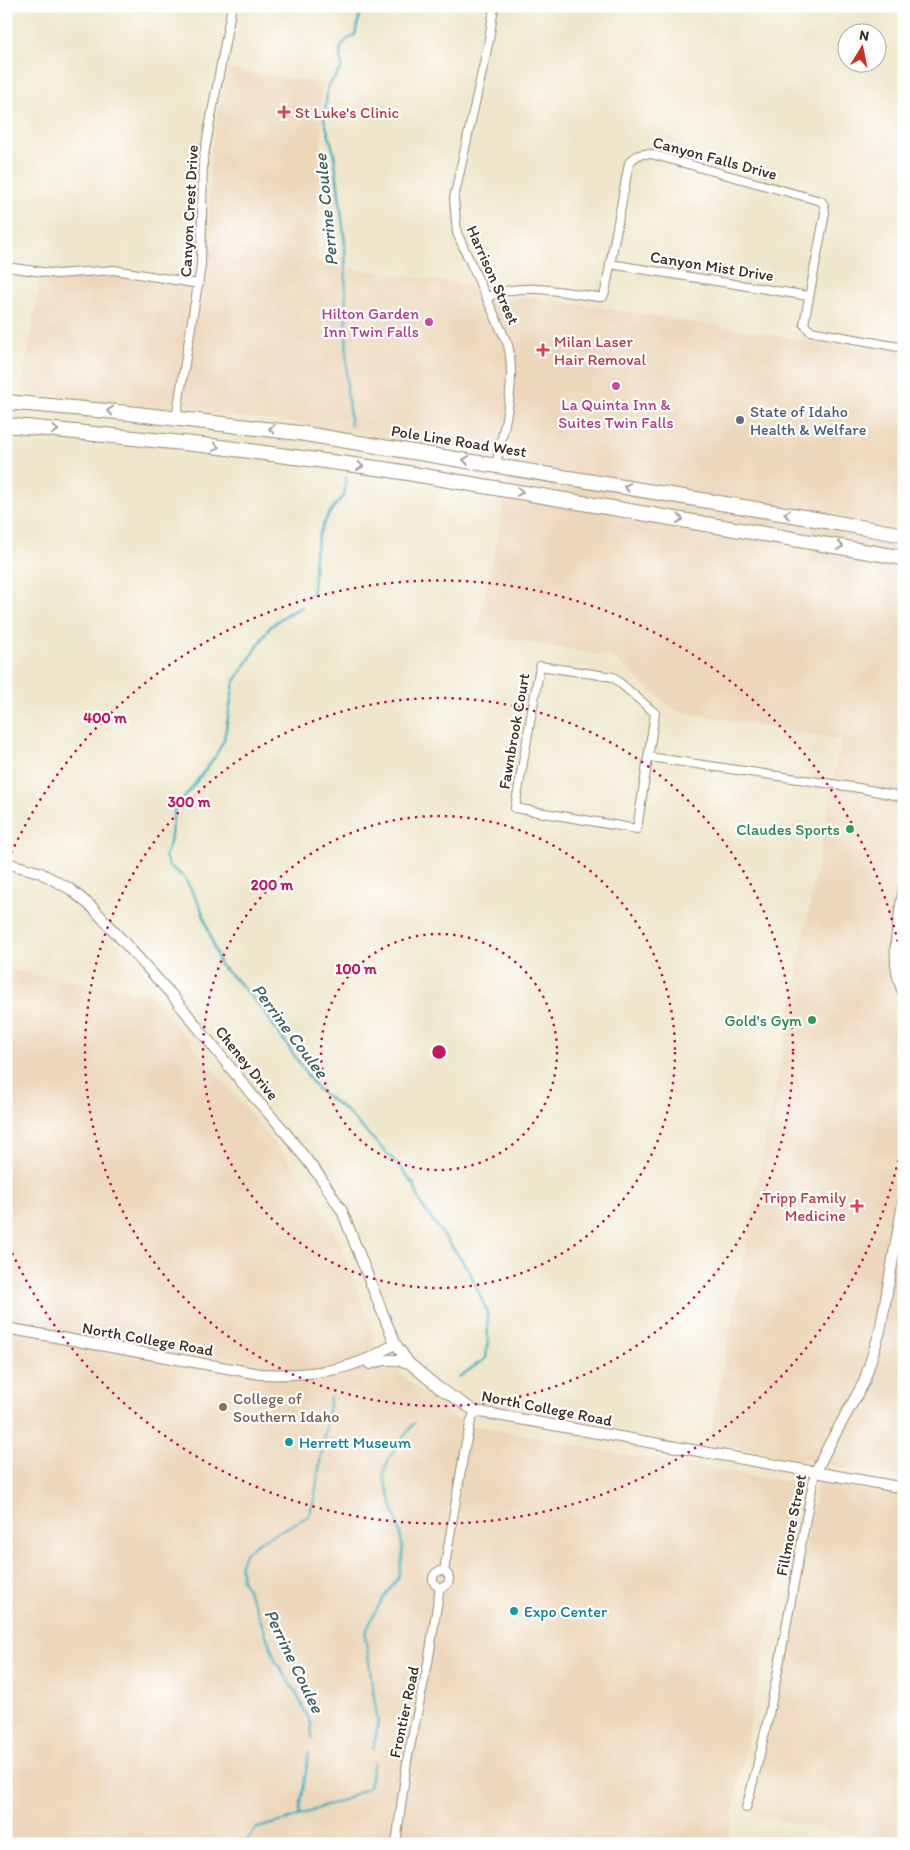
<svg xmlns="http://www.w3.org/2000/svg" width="910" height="1850" viewBox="0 0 910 1850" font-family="Itim,sans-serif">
<rect width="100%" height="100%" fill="#fff"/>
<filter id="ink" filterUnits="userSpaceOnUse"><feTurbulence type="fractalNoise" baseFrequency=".02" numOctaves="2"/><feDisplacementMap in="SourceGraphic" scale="10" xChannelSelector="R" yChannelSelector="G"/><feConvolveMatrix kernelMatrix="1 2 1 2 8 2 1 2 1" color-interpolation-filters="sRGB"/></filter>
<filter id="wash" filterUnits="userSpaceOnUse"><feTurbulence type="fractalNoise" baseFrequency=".0096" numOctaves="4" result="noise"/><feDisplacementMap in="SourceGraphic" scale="20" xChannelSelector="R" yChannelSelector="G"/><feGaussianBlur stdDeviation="1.12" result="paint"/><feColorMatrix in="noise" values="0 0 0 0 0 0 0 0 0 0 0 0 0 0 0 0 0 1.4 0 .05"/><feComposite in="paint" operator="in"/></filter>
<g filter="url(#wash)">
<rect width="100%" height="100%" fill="#efe6cb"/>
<path fill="#ecd7ba" d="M227 69 323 84 316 263 468 285 503 303 520 298H539L863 349 904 347V1478L709 1443 841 740 676 711 612 657 477 633 505 501 511 461 287 422 21 393 40 280 106 275 151 282 207 283 211 151Z
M6 969 149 994 248 1111 297 1171 325 1211 339 1241 374 1336 372 1342 384 1369 398 1371 418 1390 462 1423 613 1453 789 1482 795 1490 727 1844H6Z
M818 1482 904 1497V1844L752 1815Z"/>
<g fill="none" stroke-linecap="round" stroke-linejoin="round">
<path stroke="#43b0c0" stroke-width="2.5" d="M351 426 347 392 345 243 334 153 324 119 328 86 342 68C339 51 337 44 355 35L362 6
M311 595C315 585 314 573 314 563 316 537 324 514 344 496L346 478
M302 607 287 614 270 627 234 683 224 740 215 757 174 811 170 843 165 856 169 866 184 877 201 908 220 965 241 985 264 1011 317 1089 345 1110 400 1167 414 1185 422 1206 469 1270 487 1311 488 1340 486 1358 459 1377
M312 1738 311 1724 296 1693 276 1662 256 1608 242 1579 240 1566 246 1552 259 1542 309 1516 314 1501 330 1398
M373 1749 378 1725 365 1634 372 1618 382 1600 399 1577 403 1551 400 1532 383 1474 390 1456 414 1423
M299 1815 309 1753
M244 1844 257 1828 287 1820 348 1798 369 1787 374 1763"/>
</g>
</g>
<g filter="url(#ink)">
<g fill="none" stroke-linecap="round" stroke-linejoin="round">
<defs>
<path id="street" d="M494 8 488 45 454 198 457 233 508 345C517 384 504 426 496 465
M610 264 809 296
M6 267 57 274 114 270 199 284
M487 297C523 281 560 292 597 297H603L605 292 629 163C636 155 640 153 651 154L821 201 824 205 825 213 804 324 810 331 904 348
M176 418 201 266 203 160 232 6
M540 666 613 677 655 713 637 829 515 808Z
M649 757 859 788 904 797
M433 1579a8 8 0 1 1 16 0a8 8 0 1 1-16 0Z
M444 1571 465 1447 471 1421 475 1411
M746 1808C777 1698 792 1585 815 1473
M396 1844 407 1761 428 1663 440 1587"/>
<path id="secondary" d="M6 863 39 872 70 889 93 908 171 994 253 1096 281 1127 321 1178 342 1211 387 1324 395 1343 409 1363 439 1388 475 1411 904 1488
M904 886C899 920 888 963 904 994
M6 1328 260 1374C307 1376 356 1372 395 1343
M370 1364C384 1359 395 1358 409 1363
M815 1473 829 1445 864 1382 880 1331 904 1198"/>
<path id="highway" d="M6 402 128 413 299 433 798 516 904 535
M6 425 212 446 384 469 904 558"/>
</defs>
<use href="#street" stroke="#958874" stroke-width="10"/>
<use href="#secondary" stroke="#958874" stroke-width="12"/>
<use href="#highway" stroke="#958874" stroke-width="16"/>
<use href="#street" stroke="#fff" stroke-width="8"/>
<use href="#secondary" stroke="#fff" stroke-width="10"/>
<use href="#highway" stroke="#fff" stroke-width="14"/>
</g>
<defs><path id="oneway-chevron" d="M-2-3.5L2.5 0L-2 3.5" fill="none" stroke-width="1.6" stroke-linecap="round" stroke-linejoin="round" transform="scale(1.25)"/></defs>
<g stroke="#a79f9a">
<use href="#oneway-chevron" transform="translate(110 411) rotate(-175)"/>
<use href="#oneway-chevron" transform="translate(272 429) rotate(-173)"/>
<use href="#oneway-chevron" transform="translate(55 430) rotate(6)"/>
<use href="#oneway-chevron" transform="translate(216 447) rotate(7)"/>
<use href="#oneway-chevron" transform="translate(466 460) rotate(-171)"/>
<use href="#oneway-chevron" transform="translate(360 466) rotate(7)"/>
<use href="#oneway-chevron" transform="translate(627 487) rotate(-170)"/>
<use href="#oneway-chevron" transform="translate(520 492) rotate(9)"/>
<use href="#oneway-chevron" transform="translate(787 514) rotate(-171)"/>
<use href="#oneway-chevron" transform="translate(680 519) rotate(10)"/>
<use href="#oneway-chevron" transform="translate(840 546) rotate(10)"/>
</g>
</g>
<g fill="none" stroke="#c2185b" stroke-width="2.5" stroke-dasharray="2.5 5">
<circle cx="439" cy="1052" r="118"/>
<circle cx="439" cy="1052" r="236"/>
<circle cx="439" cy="1052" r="354"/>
<path d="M903 1138A472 472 0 0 1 8 1244M8 860A472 472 0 0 1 903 966"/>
</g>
<g fill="#e0444e" stroke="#fff" stroke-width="2">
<path d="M281.5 104.5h5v5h5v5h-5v5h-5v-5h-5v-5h5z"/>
<path d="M540.5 342.5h5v5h5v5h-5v5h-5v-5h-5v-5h5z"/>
<path d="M854.5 1198.5h5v5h5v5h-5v5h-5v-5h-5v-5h5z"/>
</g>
<g fill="#d1479c" stroke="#fff" stroke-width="2">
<circle cx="429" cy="322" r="5"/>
<circle cx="616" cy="386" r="5"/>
</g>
<circle fill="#5c6f8a" stroke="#fff" stroke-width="2" cx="740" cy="420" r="5"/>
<g fill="#2e9e5b" stroke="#fff" stroke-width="2">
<circle cx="850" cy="829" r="5"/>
<circle cx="812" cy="1020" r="5"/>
</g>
<circle fill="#8d6e63" stroke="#fff" stroke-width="2" cx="223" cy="1407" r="5"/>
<g fill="#0f9aa8" stroke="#fff" stroke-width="2">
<circle cx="289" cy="1442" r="5"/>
<circle cx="514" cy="1611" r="5"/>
</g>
<g text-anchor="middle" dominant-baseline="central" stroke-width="4.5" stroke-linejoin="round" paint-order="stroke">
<g font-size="16" fill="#be3a42" stroke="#fff" text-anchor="start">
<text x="295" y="112">St Luke's Clinic</text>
<text x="554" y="341">Milan Laser<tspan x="554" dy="18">Hair Removal</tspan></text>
<text x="846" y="1197" text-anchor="end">Tripp Family<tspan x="846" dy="18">Medicine</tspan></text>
</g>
<g font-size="16" fill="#3b2a1e" stroke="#fff">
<text transform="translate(715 158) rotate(15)">Canyon Falls Drive</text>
<text transform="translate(189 211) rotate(-87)">Canyon Crest Drive</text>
<text transform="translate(712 266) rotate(9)">Canyon Mist Drive</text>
<text transform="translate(493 275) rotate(66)">Harrison Street</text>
<text transform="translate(459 441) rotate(9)">Pole Line Road West</text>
<text transform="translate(514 731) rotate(-80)">Fawnbrook Court</text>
<text transform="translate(247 1063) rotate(51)">Cheney Drive</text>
<text transform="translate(148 1339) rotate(10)">North College Road</text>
<text transform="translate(547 1408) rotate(11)">North College Road</text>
<text transform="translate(791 1525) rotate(-79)">Fillmore Street</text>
<text transform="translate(404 1712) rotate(-78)">Frontier Road</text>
</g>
<g font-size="16" fill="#b23c85" stroke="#fff" text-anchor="end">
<text x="419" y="313">Hilton Garden<tspan x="419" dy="18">Inn Twin Falls</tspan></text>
<text x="616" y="404" text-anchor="middle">La Quinta Inn &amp;<tspan x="616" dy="18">Suites Twin Falls</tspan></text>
</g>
<g font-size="16" fill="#4e5e75" stroke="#fff" text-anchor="start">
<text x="750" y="411">State of Idaho<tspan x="750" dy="18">Health &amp; Welfare</tspan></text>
</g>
<g font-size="16" fill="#27864d" stroke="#fff" text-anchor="end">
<text x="840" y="829">Claudes Sports</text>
<text x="802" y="1020">Gold's Gym</text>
</g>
<g font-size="16" fill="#785e54" stroke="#fff" text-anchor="start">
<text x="233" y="1398">College of<tspan x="233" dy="18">Southern Idaho</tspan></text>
</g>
<g font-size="16" fill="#0d838f" stroke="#fff" text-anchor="start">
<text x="299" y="1442">Herrett Museum</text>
<text x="524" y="1611">Expo Center</text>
</g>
<g font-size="18" font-style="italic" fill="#3e605f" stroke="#fff">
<text transform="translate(326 210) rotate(-96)">Perrine Coulee</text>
<text transform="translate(290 1031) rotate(53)">Perrine Coulee</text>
<text transform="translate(294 1661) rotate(64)">Perrine Coulee</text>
</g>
</g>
<circle cx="439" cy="1052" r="8" fill="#c2185b" stroke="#fff" stroke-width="2.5"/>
<g font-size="15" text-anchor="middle" font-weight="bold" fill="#c2185b" stroke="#fff" stroke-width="4.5" stroke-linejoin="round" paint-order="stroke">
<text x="105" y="723">400 m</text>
<text x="189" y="807">300 m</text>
<text x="272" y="890">200 m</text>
<text x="356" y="974">100 m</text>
</g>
<rect width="910" height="1850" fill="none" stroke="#fff" stroke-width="25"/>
<g transform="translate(862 48) rotate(10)"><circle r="24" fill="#ffffff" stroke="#b1aaa5"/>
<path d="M0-4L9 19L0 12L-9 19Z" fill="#c8321e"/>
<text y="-8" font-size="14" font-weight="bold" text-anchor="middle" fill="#3b2a1e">N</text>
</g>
</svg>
